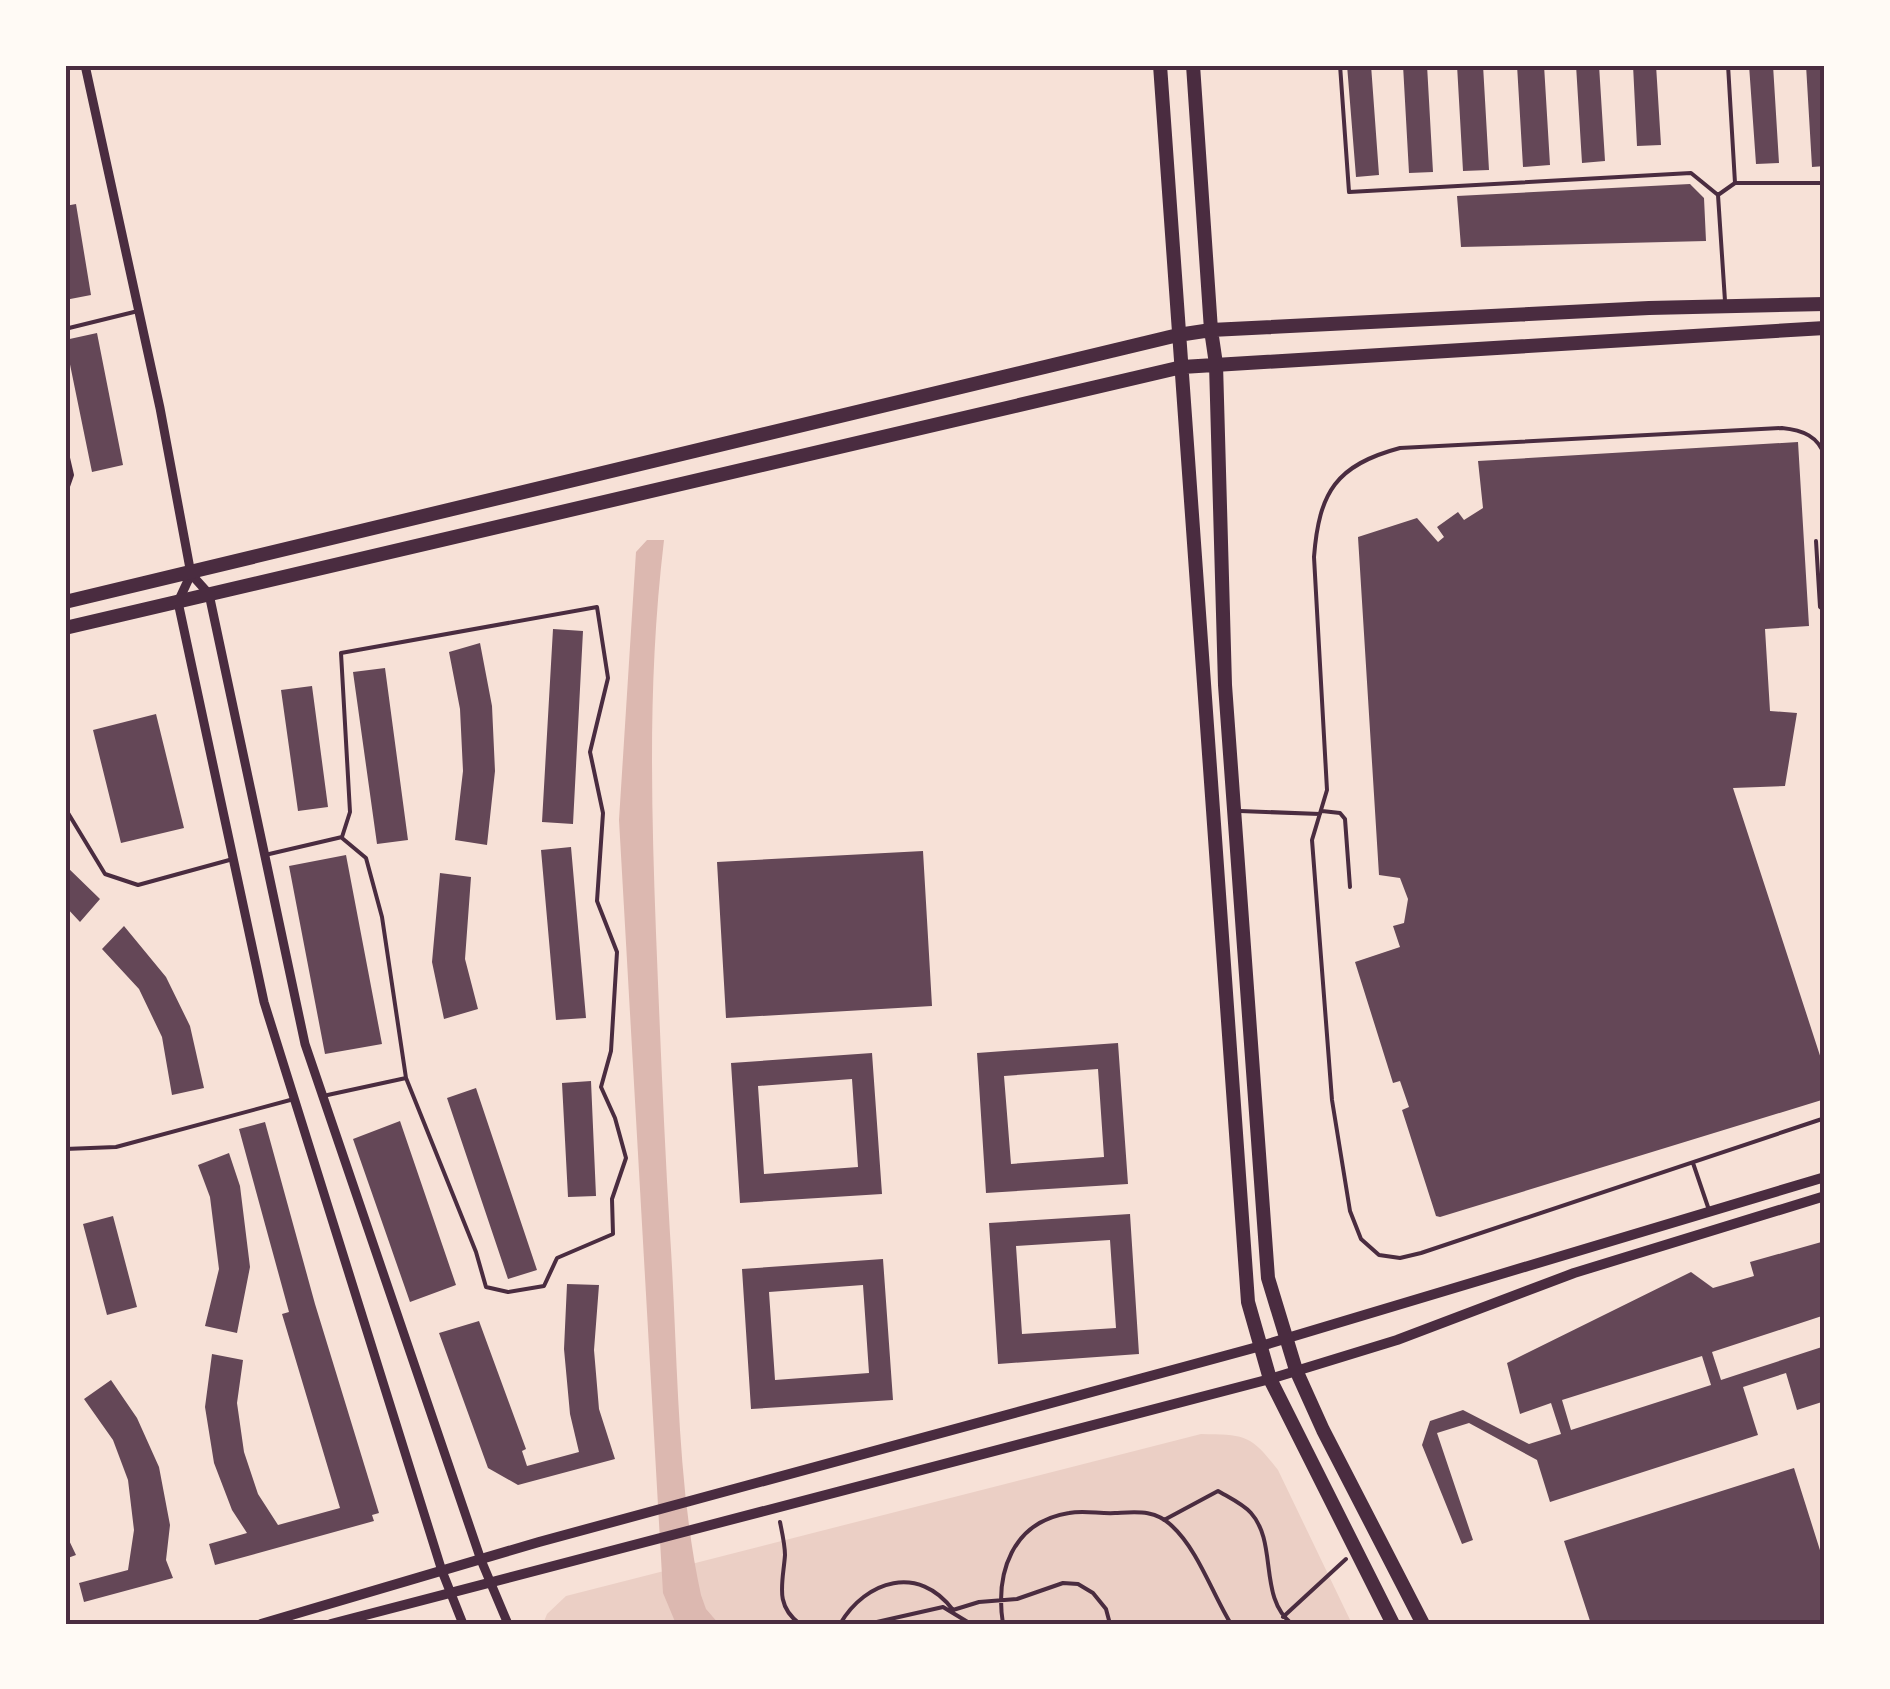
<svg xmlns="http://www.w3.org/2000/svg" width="1890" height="1689" viewBox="0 0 1890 1689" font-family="'IBM Plex Serif',serif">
<rect width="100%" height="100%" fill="#f7e1d7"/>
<path fill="#ebcfc5" d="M1201 1434C1246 1435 1250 1434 1278 1470L1352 1624H543L547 1614 566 1596Z"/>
<path fill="#dcb8b0" d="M647 540H664C648 674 651 798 656 933 660 1033 664 1134 670 1234 678 1351 676 1481 701 1595L706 1609 719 1624H676L663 1593 619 820 636 552Z"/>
<path fill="#644757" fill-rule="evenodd" d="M1347 65H1371L1379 175 1356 177Z
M1403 65H1427L1433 172 1409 173Z
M1457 65H1483L1489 170 1463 171Z
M1517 65H1544L1550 165 1523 167Z
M1576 65H1599L1605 161 1582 163Z
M1633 65H1656L1661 145 1637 146Z
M1749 65H1773L1779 163 1756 164Z
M1806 65H1825V166L1812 167Z
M1690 184 1704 198 1706 241 1461 247 1457 196Z
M76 204 91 295 65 300V206Z
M97 333 123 465 92 472 65 340Z
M1798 442 1809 626 1765 629 1770 711 1797 713 1785 786 1733 788 1825 1071V1099L1440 1217 1436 1216 1402 1110 1409 1107 1400 1081 1393 1083 1355 962 1400 947 1393 926 1404 923 1408 899 1400 878 1379 875 1358 537 1417 518 1438 542 1444 537 1437 527 1458 512 1464 520 1483 508 1478 461Z
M553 629 583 631 573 824 542 822Z
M480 643 492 706 495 771 487 845 455 840 463 771 460 709 449 652Z
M385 668 408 840 377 844 353 672Z
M312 686 328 807 298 811 281 690Z
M156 714 184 828 121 843 93 730Z
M571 847 586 1018 556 1020 541 850Z
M923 851 932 1006 726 1018 717 862Z
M346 855 382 1044 325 1054 289 866Z
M65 865 100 899 80 922 65 906Z
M440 873 471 877 465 959 478 1009 444 1019 432 962Z
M124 926 166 977 190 1026 204 1088 172 1095 162 1037 139 989 102 949Z
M1118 1043 1128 1184 986 1193 977 1053ZM1098 1069 1104 1157 1011 1164 1004 1076Z
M872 1053 882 1194 740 1203 731 1063ZM852 1079 858 1167 764 1174 758 1086Z
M591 1081 596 1196 568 1197 562 1083Z
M476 1088 537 1270 508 1279 447 1098Z
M400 1121 456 1285 410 1302 353 1139Z
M265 1122 315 1304 379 1513 372 1515 374 1521 215 1565 209 1544 247 1533 232 1510 214 1463 205 1407 212 1354 243 1360 237 1403 244 1452 258 1494 278 1525 340 1508 282 1314 289 1312 239 1129Z
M229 1153 240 1186 250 1267 237 1333 205 1326 219 1269 210 1197 198 1165Z
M1130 1214 1139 1354 998 1364 989 1223ZM1110 1240 1116 1328 1022 1334 1016 1246Z
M113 1216 137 1307 107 1315 83 1224Z
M1825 1241V1315L1712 1352 1721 1380 1825 1346V1401L1797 1410 1786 1373 1743 1387 1758 1435 1550 1502 1537 1460 1469 1423 1437 1433 1473 1540 1462 1544 1422 1445 1430 1421 1463 1410 1529 1444 1561 1434 1551 1403 1520 1414 1507 1363 1691 1272 1713 1288 1754 1276 1750 1262ZM1702 1356 1711 1385 1571 1430 1562 1400Z
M883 1259 893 1400 751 1409 742 1269ZM863 1285 869 1373 775 1380 769 1292Z
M567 1284 599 1285 594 1350 599 1409 615 1459 518 1485 488 1468 439 1333 479 1321 526 1449 522 1451 527 1466 579 1452 570 1414 564 1349Z
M111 1380 137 1418 159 1467 170 1525 166 1560 173 1578 84 1602 79 1583 128 1570 134 1530 128 1480 113 1440 84 1399Z
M1794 1468 1825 1566V1624H1591L1564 1541Z
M65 1532 76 1555 65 1559Z"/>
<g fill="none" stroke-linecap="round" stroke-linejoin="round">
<path stroke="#4a2c40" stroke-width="4" d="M1164 1520 1218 1491C1228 1497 1243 1504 1251 1513 1278 1543 1258 1598 1292 1624
M780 1522C782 1532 785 1545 785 1555 783 1583 774 1605 800 1624
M1283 1617 1346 1559
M840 1624C866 1580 919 1564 953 1610L979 1602 1017 1599 1063 1583 1078 1584 1093 1593 1106 1609 1110 1624
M868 1624 943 1607 971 1624
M1003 1624C995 1573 1012 1522 1069 1513 1084 1510 1100 1514 1115 1513 1136 1512 1155 1509 1172 1526 1198 1550 1212 1593 1231 1624
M1112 1624H1126"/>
<path stroke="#4a2c40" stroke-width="4" d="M1340 65 1349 192 1691 173 1718 195 1725 301
M1735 183H1825
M1718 195 1735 183 1728 65
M65 329 138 311
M65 445 72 475 65 495
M1825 457C1819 436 1802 430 1782 428L1400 448C1336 465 1319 492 1314 557L1327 790 1312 840 1332 1100 1350 1211 1361 1239 1379 1255 1400 1258 1421 1253 1825 1118
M1816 541 1820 607 1825 611
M65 808 105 874 138 885 233 859
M1240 811 1320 814
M1322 811 1340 813 1345 819 1350 887
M342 838 366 858 382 917 406 1078
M265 855 342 837 350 812 341 653 597 607 608 678 590 752 603 813 597 901 617 952 611 1051 601 1087 615 1118 626 1158 612 1199 613 1234 557 1258 544 1286 508 1292 486 1287 476 1252 406 1078 323 1096
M65 1149 116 1147 294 1099
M1693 1163 1709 1210"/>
<path stroke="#4a2c40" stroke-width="9" d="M85 65 160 408 191 574 209 594 305 1044 481 1560 508 1624
M191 574 178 602 264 1002 442 1571 463 1624"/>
<path stroke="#4a2c40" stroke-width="10" d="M261 1624 539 1542 1261 1346 1825 1177
M331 1624 1270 1379 1397 1340 1574 1273 1825 1196"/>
<path stroke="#4a2c40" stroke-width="14" d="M1160 65 1248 1302 1270 1379 1393 1624
M1193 65 1211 330 1216 364 1225 685 1268 1278 1296 1370 1323 1430 1423 1624
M65 602 1178 335 1211 330 1649 308 1825 304
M65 628 1182 367 1825 328"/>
</g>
<rect width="1890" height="1689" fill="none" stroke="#fffaf5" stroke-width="135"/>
<rect x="68" y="68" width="1754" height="1554" fill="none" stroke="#4a2c40" stroke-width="4"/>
</svg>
